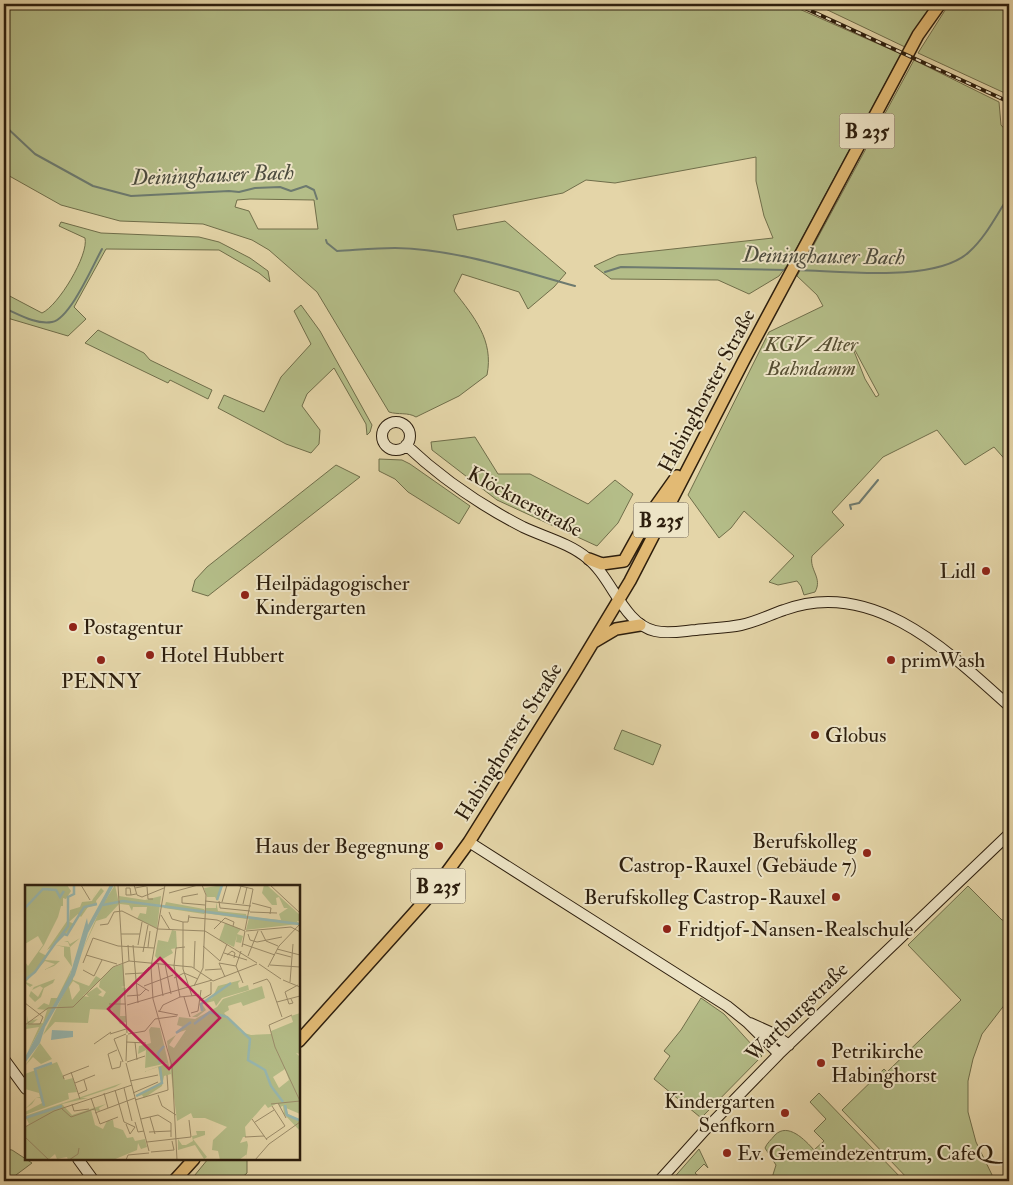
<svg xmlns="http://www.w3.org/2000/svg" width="1013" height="1185" viewBox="0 0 1013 1185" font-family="'IM FELL Double Pica',serif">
<rect width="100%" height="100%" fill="#e4d5a8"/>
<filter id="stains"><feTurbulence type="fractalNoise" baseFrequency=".004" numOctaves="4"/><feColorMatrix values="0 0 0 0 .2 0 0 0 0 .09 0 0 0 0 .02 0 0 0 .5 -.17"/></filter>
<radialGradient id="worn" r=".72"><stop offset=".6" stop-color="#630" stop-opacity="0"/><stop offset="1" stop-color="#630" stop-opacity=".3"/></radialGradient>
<path fill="#b4bd88" stroke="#706e4a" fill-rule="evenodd" d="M4 4H788L901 54 788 264 779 276 749 294 718 280 611 279 594 266 618 255 773 238 764 216 756 181V157L615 183 586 180 563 193 453 215 457 230 505 221 566 273 554 287 528 309 519 292 462 274 454 291C474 317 494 340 487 375L459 396 416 417C408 412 398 415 389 412L317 292 269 250 252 240 203 224 120 221 61 205 4 173ZM250 199 314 200 318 229H258L249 211 235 207 237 200Z
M815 4H932L905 47Z
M949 4H1009V95L918 53Z
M914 60 999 102 1001 125 1009 134V464L994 447 965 465 937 430 883 457 832 512 844 525 812 556C809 570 823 578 815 592L804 595 801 586 797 581 778 585 769 582 794 556 744 511 731 528 719 538 688 495 769 332 823 306 817 295 797 276ZM850 341 879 395 876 397 865 379Z
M61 222 101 233 199 237 219 242 250 258 268 271 270 282 259 273 219 250 106 249 74 307 86 319 68 336 4 317V293L42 313C58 306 89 255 85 238L59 226Z
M301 305 320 331 372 425 370 432 367 435 366 424 334 368 307 394 302 406 320 430 319 444 311 453 286 444 218 408 224 395 264 412 281 377 311 344 294 311Z
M98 330 144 353 150 360 212 390 208 399 170 380 168 383 85 343Z
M475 437 498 474H530L588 504 615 480 633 494 618 523 597 546 497 500 432 450 431 442Z
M379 459 402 460 410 464 470 506 459 524 408 492 395 479 379 471Z
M336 465 360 477 208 596 192 591 195 580 207 567Z
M622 730 661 745 653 765 614 749Z
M968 886 1002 920 1009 922V999L982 1034 973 1059 968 1081V1112L976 1142 995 1181H910L842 1110 884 1069 887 1072 961 1000 908 945Z
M701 998 724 1014 762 1056 703 1116 700 1117 654 1079 670 1056 664 1051 681 1030Z
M819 1093 904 1181H771L776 1165 765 1148C767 1143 771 1140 775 1135 788 1122 805 1140 814 1150L824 1141 814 1131 826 1119 810 1102Z
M4 1149 12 1150 32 1163 8 1181H4Z
M699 1149 708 1168 704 1164 695 1173 704 1181H671Z
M208 1159H247V1173L238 1181H190Z"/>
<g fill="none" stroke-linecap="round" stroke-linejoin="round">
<path stroke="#6d7a6f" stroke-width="2" d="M4 125 35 154 93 186 131 196 229 191 239 192 255 188 280 187 291 191 306 186 314 190 317 199
M326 240 327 243 337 251C356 250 375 248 395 248 456 249 517 270 575 286
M797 270C842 271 936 283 969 252 986 237 997 214 1009 196
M605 272 621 267 787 270
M4 308C18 314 36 325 52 322 70 319 93 265 102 249
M851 509 850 505 859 503 878 480"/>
<defs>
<path id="secondary" d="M382 436a14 14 0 1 1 28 0a14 14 0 1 1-28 0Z
M406 445C441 478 480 505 523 527 544 537 569 543 587 558 612 577 623 624 655 631 668 634 683 631 696 630 711 628 726 628 741 625 756 622 769 615 784 610 872 577 948 651 1009 706
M469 842 727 1006 747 1022 779 1054
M750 1023 770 1032 789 1045
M4 1059 26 1089
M78 1159 94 1181
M659 1181 705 1130 779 1054 1009 834"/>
<path id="primary" d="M589 559 602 564 624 561 650 514 677 476
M594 642 616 629 640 625
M299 1041 431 894 469 842 574 674 630 581 744 360 894 80 918 35 940 4
M174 1181 194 1159"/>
</defs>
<use href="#secondary" stroke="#2d1e0d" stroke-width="12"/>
<use href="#primary" stroke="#2d1e0d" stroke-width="14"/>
<use href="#secondary" stroke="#ede4c6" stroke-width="10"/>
<use href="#primary" stroke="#e2ba74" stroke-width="11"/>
<defs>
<path id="rail" d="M796 4 1009 102"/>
</defs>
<use href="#rail" stroke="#2d1e0d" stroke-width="4"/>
<use href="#rail" stroke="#ede4c6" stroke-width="2" stroke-dasharray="5.5" stroke-linecap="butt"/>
</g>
<g fill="#8f2418" stroke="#ede4c6" stroke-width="2">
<circle cx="986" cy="571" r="5"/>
<circle cx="245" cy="595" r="5"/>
<circle cx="73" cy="627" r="5"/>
<circle cx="150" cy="655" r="5"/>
<circle cx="101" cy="660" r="5"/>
<circle cx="891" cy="660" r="5"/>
<circle cx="815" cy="735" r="5"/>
<circle cx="439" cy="846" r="5"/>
<circle cx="867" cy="853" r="5"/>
<circle cx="836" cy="897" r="5"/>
<circle cx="667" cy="929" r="5"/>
<circle cx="821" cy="1063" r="5"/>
<circle cx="785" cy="1113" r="5"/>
<circle cx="727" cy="1153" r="5"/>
</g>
<g text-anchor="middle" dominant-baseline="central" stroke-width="4" stroke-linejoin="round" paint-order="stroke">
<g fill="#ede4c6" stroke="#675944" stroke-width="1">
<rect x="839.5" y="113.5" width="55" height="35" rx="4"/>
<rect x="633.5" y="502.5" width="55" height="35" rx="4"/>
<rect x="410.5" y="868.5" width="55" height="35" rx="4"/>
</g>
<g font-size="20" font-weight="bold" fill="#2d1e0d">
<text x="867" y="131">B 235</text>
<text x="661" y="520">B 235</text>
<text x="438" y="886">B 235</text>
</g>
<g font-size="21" font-style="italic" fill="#564e32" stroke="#ede4c6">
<text x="811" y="344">KGV Alter<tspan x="811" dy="24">Bahndamm</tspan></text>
</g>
<g font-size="21" fill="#2d1e0d" stroke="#ede4c6">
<text transform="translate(707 391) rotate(-62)">Habinghorster Straße</text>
<text transform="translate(525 502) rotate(28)">Klöcknerstraße</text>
<text transform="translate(509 742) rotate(-58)">Habinghorster Straße</text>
<text transform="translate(797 1012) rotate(-44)">Wartburgstraße</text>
</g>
<g font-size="21" fill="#2d1e0d" stroke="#ede4c6" text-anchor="start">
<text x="976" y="571" text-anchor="end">Lidl</text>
<text x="255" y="583">Heilpädagogischer<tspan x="255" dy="24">Kindergarten</tspan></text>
<text x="83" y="627">Postagentur</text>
<text x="160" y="655">Hotel Hubbert</text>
<text x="901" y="660">primWash</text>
<text x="101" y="681" text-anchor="middle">PENNY</text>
<text x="825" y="735">Globus</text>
<text x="857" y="841" text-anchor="end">Berufskolleg<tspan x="857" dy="24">Castrop-Rauxel (Gebäude 7)</tspan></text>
<text x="429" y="846" text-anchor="end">Haus der Begegnung</text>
<text x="826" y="897" text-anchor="end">Berufskolleg Castrop-Rauxel</text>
<text x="677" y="929">Fridtjof-Nansen-Realschule</text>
<text x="831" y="1051">Petrikirche<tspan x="831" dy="24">Habinghorst</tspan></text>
<text x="775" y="1101" text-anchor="end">Kindergarten<tspan x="775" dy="24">Senfkorn</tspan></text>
<text x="737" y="1153">Ev. Gemeindezentrum, CafeQ</text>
</g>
<g font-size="22" font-style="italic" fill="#4d4c3e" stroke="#ede4c6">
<text transform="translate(213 175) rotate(-2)">Deininghauser Bach</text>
<text transform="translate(824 256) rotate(1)">Deininghauser Bach</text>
</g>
</g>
<g transform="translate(25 885)">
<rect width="275" height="275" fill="#e4d5a8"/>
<path d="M0 0H42L46 6 41 14 38 13V21H36L33 32 19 60 14 67 22 71 26 64 20 75 35 76 29 81 19 85 30 79 20 76 1 97 8 100 5 102 0 98V77L3 81 18 60 13 51 0 59ZM74 0 68 14 76 3 79 6 71 16 72 20 63 22 56 32 53 29 44 37 45 25 55 22 57 17 67 16ZM90 0 94 19 81 33 71 36 55 71 76 22ZM198 0 192 16 190 12H182L179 3ZM239 0 243 1 275 30V36H272L274 39 224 32 256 35 254 29 263 23H259L254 12 251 13 252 20H247L237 8ZM94 11 120 15 136 11 132 43 112 34 115 28 121 29 122 22H108L107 26 104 20 95 19ZM141 17 179 24V29L139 23ZM191 17 193 26 221 29 222 34 179 28 180 23H191ZM224 33 236 34 273 39 221 45ZM42 36 50 39 30 60 45 62 43 57H39L43 56 45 59 55 53 45 62 47 82 39 71V62L30 60 22 65ZM200 38 216 44 212 49 218 51 216 58 211 57 212 50 209 62 194 55ZM147 45 151 46 152 63 146 64 148 68 134 76 130 71 133 55 143 57ZM98 79 100 101 96 102 101 103V110H96L95 131H101V137L95 139 87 125 65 124 63 138 30 137 18 150 48 90V95L64 101 71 91 76 94 58 111 64 112 61 109 72 102 77 107 73 110 78 112 81 107 74 102 75 96 86 83ZM48 96 54 100 55 105 47 115 44 102ZM47 83 43 96 3 166 14 142 1 144 3 130V136L13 134 7 139 18 138 22 125 12 124 19 118 24 120 26 113H32ZM30 94 28 98 19 103 16 112 10 117 4 111 6 106 13 112 18 103 15 101 7 105 9 102ZM216 95 213 98 214 103 223 100 224 105 197 113 191 121 189 116 177 119 181 125 172 132H167L177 126 174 119 187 113 193 101ZM237 101 240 113 218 121 216 117 203 121 204 125 199 128 216 147 226 150 246 149V146L268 137 266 131 275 128V169L271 168 275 172V229L261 223 263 229 275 235V260V246L259 229 258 221 255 222 253 218 243 223 240 219 220 242 221 252H218L215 258 222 256 223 260 221 275 222 269 214 275H195L193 266 187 265 188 255 202 242 180 233H168L166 228 152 236 142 156 151 150 144 160 149 163 161 145 152 148 158 142 152 140 154 132 170 134 192 122 198 114ZM260 184 264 195 254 203 248 192ZM126 142 135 143 146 189 139 191 137 201 119 213 117 210 111 212 136 197 133 182 118 187 143 178 120 183 121 165 113 169 114 161 126 158 124 145ZM15 158 27 174 16 179 8 172 0 181ZM32 177 40 195 48 193 52 207 43 208 44 214 0 230V227L17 218 15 213H11L7 219 0 224 11 213 15 212 14 208 0 204V189ZM97 198 90 202 57 213H63L37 219 47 230 81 219 74 223 75 226 66 225 70 240 78 244 82 236 88 235 89 242 98 245 102 253 108 252 110 256 120 254 122 262 116 264 113 258 112 265 88 275H43L42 272 32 274 30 269 23 275H0V242L4 239 0 231ZM171 246H180V250L168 254 182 272 179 274 170 260 153 265V254L157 260H161L168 256 167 251 172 250Z" fill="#b4bd88" fill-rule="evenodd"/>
<path d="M85 0H89L63 48 50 90 20 142 15 158 0 178V172L45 90 62 33 63 40ZM27 145 48 146V152L26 155Z" fill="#97b7b0"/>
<path fill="none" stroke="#97b7b0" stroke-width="2.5" d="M192 15 197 0M78 20 98 16 274 39M0 23 18 4 31 5 35 12 39 6M32 56 43 41V12L49 9V0M0 95 10 87 31 57 39 49 42 50 59 22 72 19M177 126 176 119 206 98M169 139 185 127 202 132 225 154 223 175 240 185 246 201 258 217M151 148 166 137M135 178 133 168 139 161M111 211 137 198 135 182M260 220 262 230 274 235M19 221 10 184 27 178M0 233 37 221"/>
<path fill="none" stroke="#9b8c6a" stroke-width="1" d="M56 0 65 15M93 0 102 148M109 0 112 10 117 12 139 3M140 0 126 82 128 114 147 181 152 275M211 0 228 4 220 45M245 0 275 28M122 2 123 14H128M110 3 126 0M144 8 173 0M173 9 157 12V18L180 20M106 10 105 3H101V10H106L111 9M180 16 226 21M194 16 195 23 225 26M197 17 202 0M211 18 216 1M227 18 246 23 245 29M218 19 222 2M144 27 147 34 158 37H163L164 30M225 27 252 28M136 30 145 45M164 32 192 35 220 46M158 37V84L167 111M75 40 83 39 89 27 97 26 133 44 180 46 232 78M189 44 200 33 209 37 208 41M221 46 266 42 275 47M236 46 241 56 253 61M96 49H115M223 49 225 55 232 57 257 52M218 59 250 70M103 60 104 76M108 60 113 118M113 60 117 37M178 61 195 76 202 59M123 62 125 46M217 62 220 46M252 64 275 70M216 66 211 81 218 98M118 67 123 40M199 68 222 75M251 68 266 72M61 70 92 79M202 70 207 66 210 68 209 73M223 71 233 46M58 78 68 53 93 61 129 63M133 78 138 111M140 79 146 109M234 79 256 94M245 80 275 82M243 82 254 61 275 39M169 83 170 56M58 85 69 91 77 75M180 85 196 84M100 89 118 88 124 82M200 92 194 78 211 81M149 93 159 88 173 94M258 95 275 102M265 97 268 59M111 98 124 106M245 98 257 132M228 99 242 94 245 98M119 101 148 90M169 101 178 83 181 10 177 0M102 111 115 110 121 104M155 112 149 81 151 63 160 62M159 112 165 132M266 114 268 118 264 119 260 107 273 100M174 116 186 109V97M252 117 275 111M0 118 18 132 15 139H3M84 119H101M102 120 187 95M133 126 153 130M134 127 138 120 155 112 174 110M166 128 173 126 176 105M267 130 244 140 250 162 275 216M0 140 23 123 48 122 88 82 104 76 167 82 188 96 232 79M85 149 101 144M103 149 120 146 130 134 152 131M101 157 121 158M110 157 112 175M69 159 86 147M92 165 83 169 87 184 95 182 96 176M101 176 102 150M98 177 89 154 101 149M102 177 120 171M101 178 124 266M46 187 55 214M39 194 38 191 64 181M105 196 133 190M50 198 70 190M99 203 107 236M90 205 99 237 110 242M79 208 83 223M108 208 133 197M53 209 62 205 59 195M133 210 137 221 151 230M66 213 75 239 93 232M110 215 143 205 142 190M253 218 261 233M47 219 49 226 64 224M246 219 275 216M36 223 46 232 69 224M70 228 110 213M125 232 130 249M116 234 133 230 146 238V252M227 234 242 255M164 235 166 252M110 237 113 247 119 246M230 237 249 225M101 239 105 249 110 242M0 242 29 226 107 200M124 247 146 246M0 252 24 275M220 252 239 251M241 254 260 241 247 221M122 257 166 252M126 267 149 265 147 256M44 275 53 269 54 263M101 275 103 270 124 268M230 275 244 259 275 237"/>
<path fill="#c2185b" fill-opacity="0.15" stroke="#c2185b" stroke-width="2.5" d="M135 73 195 133 144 184 83 124Z"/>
<rect width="275" height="275" fill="none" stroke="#2d1e0d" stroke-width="2.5"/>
</g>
<rect width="1013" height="1185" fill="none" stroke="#e4d5a8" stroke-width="20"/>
<rect x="5" y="5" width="1003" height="1175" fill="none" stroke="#2d1e0d" stroke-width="2.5"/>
<rect x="10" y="10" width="993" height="1165" fill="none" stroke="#2d1e0d"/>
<rect width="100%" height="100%" filter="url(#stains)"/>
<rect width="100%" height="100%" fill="url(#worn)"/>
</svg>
